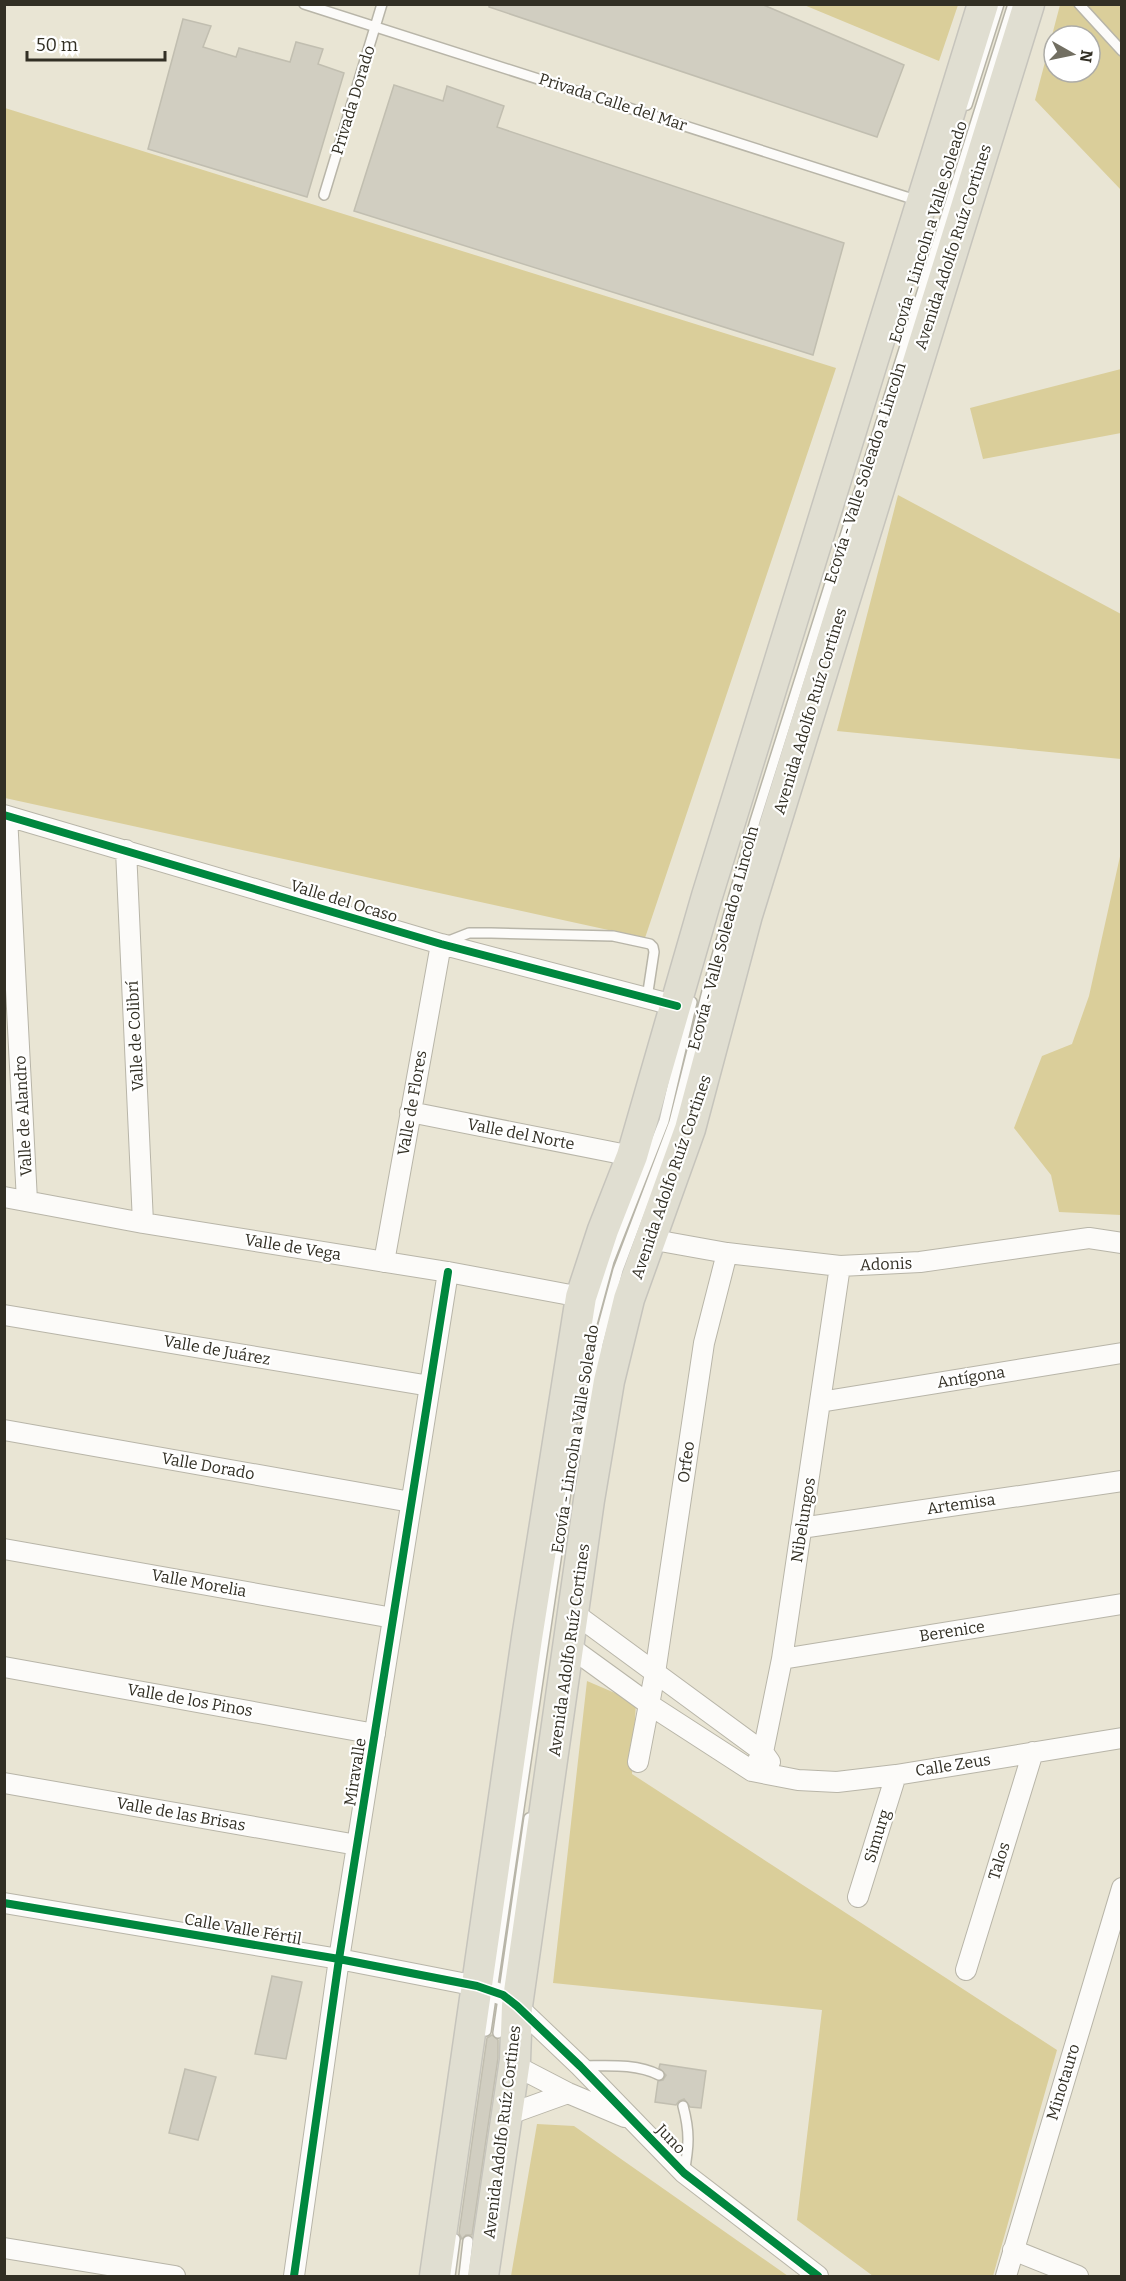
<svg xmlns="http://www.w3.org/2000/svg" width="1126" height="2281" viewBox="0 0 1126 2281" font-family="Bitter,serif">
<rect width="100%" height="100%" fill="#e9e5d4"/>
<path fill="#dace9a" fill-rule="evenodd" d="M804 5 958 4V5L939 61Z
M1060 5H1121V190L1035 100ZM1054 36H1090V72H1054Z
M5 108 836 368 645 938 5 798Z
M1121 369V433L983 459 970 408Z
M898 495 1121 614V759L837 731Z
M1121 852V1215L1059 1212 1051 1175 1014 1128 1042 1056 1072 1044 1089 996Z
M587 1681 636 1702 632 1774 1057 2050 993 2276H873L797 2220 822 2010 553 1983Z
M537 2124 574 2126 788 2276H511Z"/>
<path fill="#d1cec1" stroke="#c1beb0" stroke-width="1.5" d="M489 4H761L904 65 877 137 489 7Z
M183 19 211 26 203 47 236 57 239 48 290 62 296 42 323 49 318 64 344 73 307 197 148 149Z
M394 85 443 101 447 86 504 106 497 127 844 243 813 355 354 211Z
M272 1976 302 1982 286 2059 255 2054Z
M492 2035 498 2040V2058L472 2235H466L462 2239 459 2233 487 2038Z
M660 2064 706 2071 701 2108 690 2107 684 2099 679 2101 676 2105 655 2102 658 2081 663 2080 666 2075 659 2068Z
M185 2069 216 2077 198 2140 169 2133Z"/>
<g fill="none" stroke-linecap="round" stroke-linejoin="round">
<defs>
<path id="service" d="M304 4 919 201
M1079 4 1122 51
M967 105 999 4
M324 195 382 4
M446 942 469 933H491L613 936 650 944 653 947 654 952 647 998
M589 1335 609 1261 664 1121 692 1002
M582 1451 598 1344 618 1270 674 1122 707 991 755 821 1013 4
M486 2031 575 1431
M498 2033 529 1818
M581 2066C606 2066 636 2063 659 2075
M683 2106C690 2132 689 2146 684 2173
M450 2276 455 2239
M464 2276 468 2241"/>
<path id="minor" d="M4 815 441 944 677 1006
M7 816 27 1201
M126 850 143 1223
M410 1112 632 1156
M4 1197 143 1223 448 1272 581 1297
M649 1239 727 1253 840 1266 920 1262 1089 1238 1122 1243
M384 1262 441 944
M4 1315 430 1386
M820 1402 1122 1353
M4 1430 411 1502
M801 1528 1122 1481
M4 1549 393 1618
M574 1613 763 1752 770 1762
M570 1647 650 1705 752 1771 798 1780 837 1782 896 1775 1122 1738
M782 1659 1122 1604
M4 1667 375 1734
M638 1762 655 1673 704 1343 727 1253
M752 1771 763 1752 782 1659 840 1266
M4 1783 357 1845
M858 1897 896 1775
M4 1903 339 1959 477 1986 503 1995 517 2006 580 2066 684 2173 818 2276
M966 1970 1033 1752
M514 2065 568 2093 625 2117
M507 2115 568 2093
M4 2248 175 2276
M1013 2250 1078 2276
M294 2276 339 1959 448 1272
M1006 2276 1122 1888"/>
<path id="primary" d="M435 2276 527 1638 581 1297 603 1230 632 1156 707 896 983 4
M483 2276 515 2060 517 2006 589 1500 609 1381 629 1299 690 1129 747 915 1029 4"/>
</defs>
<use href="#service" stroke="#b8b5a8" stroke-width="12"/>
<use href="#minor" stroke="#b8b5a8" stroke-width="22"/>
<use href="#primary" stroke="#c6c4bc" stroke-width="33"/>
<use href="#service" stroke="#fcfbf9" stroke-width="9"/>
<use href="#minor" stroke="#fcfbf9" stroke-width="20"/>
<use href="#primary" stroke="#e0ded1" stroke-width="30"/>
<defs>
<path id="cycleway" d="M4 815 441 944 677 1006
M4 1903 339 1959 477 1986 503 1995 517 2006 580 2066 684 2173 818 2276
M294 2276 339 1959 448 1272"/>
</defs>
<use href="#cycleway" stroke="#fff" stroke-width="11"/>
<use href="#cycleway" stroke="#00873e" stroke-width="8"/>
</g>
<g text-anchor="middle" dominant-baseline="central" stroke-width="4.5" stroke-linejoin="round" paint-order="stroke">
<g font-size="16" fill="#322f24" stroke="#fff">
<text transform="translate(353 100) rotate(-73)">Privada Dorado</text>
<text transform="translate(613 102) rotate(18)">Privada Calle del Mar</text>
<text transform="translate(928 232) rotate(-73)">Ecovía - Lincoln a Valle Soleado</text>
<text transform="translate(953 247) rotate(-72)">Avenida Adolfo Ruíz Cortines</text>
<text transform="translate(865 473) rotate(-72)">Ecovía - Valle Soleado a Lincoln</text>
<text transform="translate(810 711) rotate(-73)">Avenida Adolfo Ruíz Cortines</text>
<text transform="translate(344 901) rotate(17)">Valle del Ocaso</text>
<text transform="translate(723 938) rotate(-75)">Ecovía - Valle Soleado a Lincoln</text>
<text transform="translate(135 1036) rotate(-93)">Valle de Colibrí</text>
<text transform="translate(412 1103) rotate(-80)">Valle de Flores</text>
<text transform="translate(23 1116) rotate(-93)">Valle de Alandro</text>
<text transform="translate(521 1134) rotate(11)">Valle del Norte</text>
<text transform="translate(671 1177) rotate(-71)">Avenida Adolfo Ruíz Cortines</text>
<text transform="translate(293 1247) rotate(9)">Valle de Vega</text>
<text transform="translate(886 1264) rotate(-2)">Adonis</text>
<text transform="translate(217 1350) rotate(10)">Valle de Juárez</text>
<text transform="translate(971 1377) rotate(-9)">Antígona</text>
<text transform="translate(575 1439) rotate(-81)">Ecovía - Lincoln a Valle Soleado</text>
<text transform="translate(686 1462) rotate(-82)">Orfeo</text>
<text transform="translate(208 1466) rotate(10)">Valle Dorado</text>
<text transform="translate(961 1504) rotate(-8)">Artemisa</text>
<text transform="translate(803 1520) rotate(-81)">Nibelungos</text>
<text transform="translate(199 1583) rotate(10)">Valle Morelia</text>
<text transform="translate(952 1631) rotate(-9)">Berenice</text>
<text transform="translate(569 1650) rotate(-82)">Avenida Adolfo Ruíz Cortines</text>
<text transform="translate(190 1700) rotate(10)">Valle de los Pinos</text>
<text transform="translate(953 1765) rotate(-9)">Calle Zeus</text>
<text transform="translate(355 1772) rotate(-81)">Miravalle</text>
<text transform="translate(181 1814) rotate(10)">Valle de las Brisas</text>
<text transform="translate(877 1836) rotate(-73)">Simurg</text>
<text transform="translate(999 1861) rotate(-73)">Talos</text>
<text transform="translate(243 1929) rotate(10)">Calle Valle Fértil</text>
<text transform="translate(1063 2082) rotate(-73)">Minotauro</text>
<text transform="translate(502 2132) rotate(-83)">Avenida Adolfo Ruíz Cortines</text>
<text transform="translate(671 2139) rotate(46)">Juno</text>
</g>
</g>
<rect width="1126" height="2281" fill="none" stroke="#322f24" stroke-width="12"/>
<g transform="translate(1072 54) rotate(99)"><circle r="28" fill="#ffffff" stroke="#adaca7" stroke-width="1.5"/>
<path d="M0-4.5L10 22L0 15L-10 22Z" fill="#726f62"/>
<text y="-9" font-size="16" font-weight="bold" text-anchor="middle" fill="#322f24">N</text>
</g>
<path d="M27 51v9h138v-9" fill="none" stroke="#322f24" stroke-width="3"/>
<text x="36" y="51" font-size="18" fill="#322f24" stroke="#ffffff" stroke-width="4.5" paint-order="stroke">50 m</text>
</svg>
